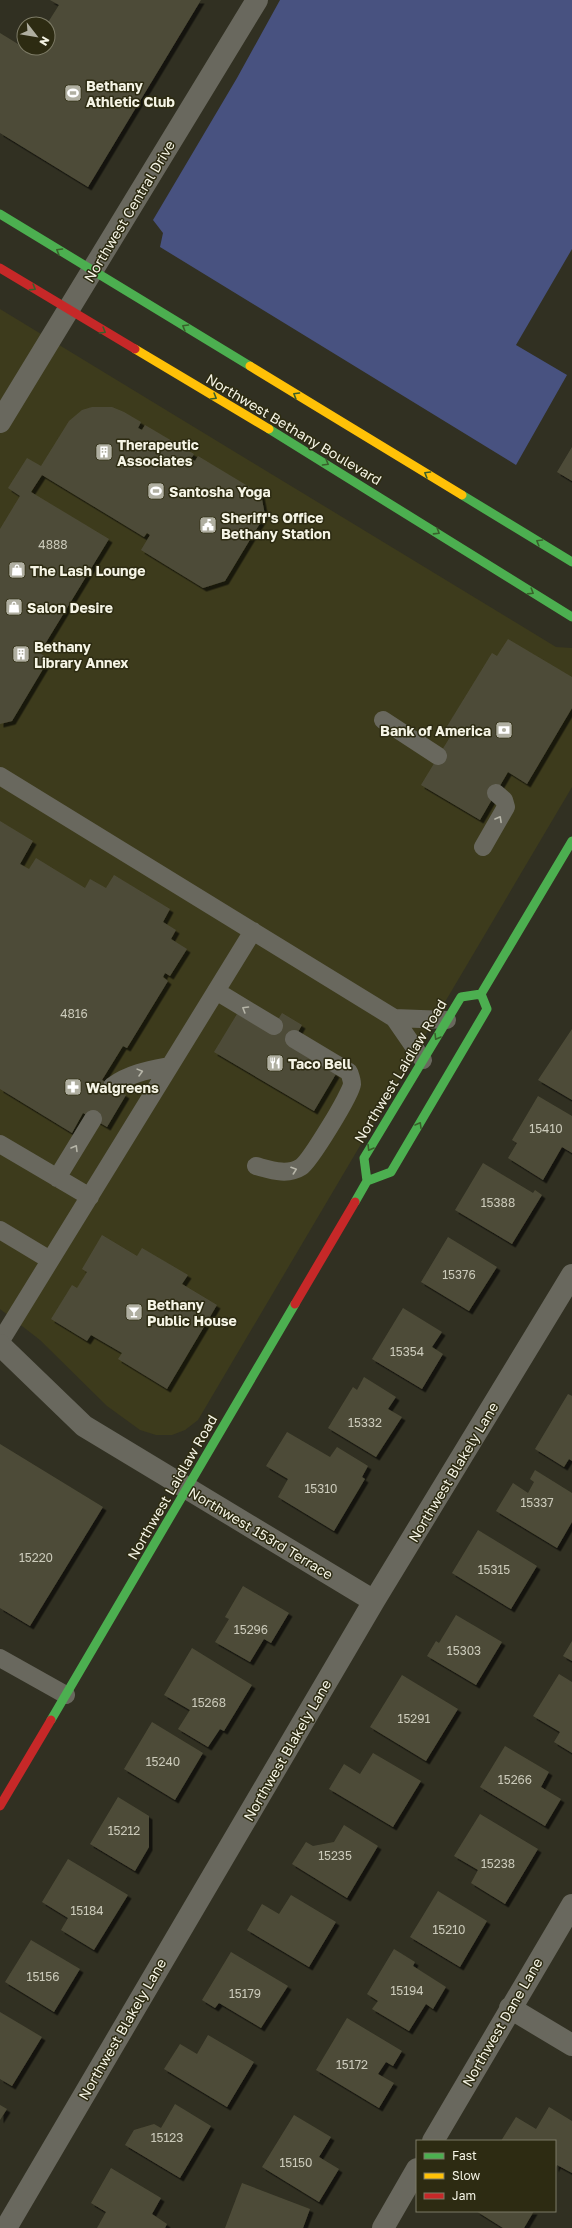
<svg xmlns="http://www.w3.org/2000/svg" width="572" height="2228" viewBox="0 0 572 2228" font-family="'Golos Text',sans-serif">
<defs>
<filter id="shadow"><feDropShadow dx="3.5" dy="3.5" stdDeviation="0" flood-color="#0009"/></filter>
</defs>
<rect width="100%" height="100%" fill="#313022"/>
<path fill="#3d3b1c" d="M0 309 556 647 572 648V787L198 1420 185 1430 172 1435H156L140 1430 107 1406 40 1340 0 1309Z"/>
<path fill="#485280" d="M280 0H572V249L516 345 567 375 516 465 160 247 163 233 153 220 237 78Z"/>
<path fill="#4e4c38" filter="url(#shadow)" d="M50 0H201L88 187 0 133V33L31 52 33 48H48L47 24 59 5Z
M92 407H112L124 412 141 422 138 428 142 430 145 425 194 454 191 459 195 461 198 456 261 494 265 515 225 581 203 588 141 550 150 535 147 533 144 537 42 475 31 492 109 539 42 649 37 646 35 650 49 659 12 721 0 724V529L20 496 8 488 27 458 41 466 69 421 82 410Z
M572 447V481L557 472Z
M508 639 572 677V708L527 784 508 772 480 820 421 785 453 732 446 728 492 653 497 656Z
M0 821 33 841 20 864 29 869 36 858 85 888 90 879 106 888 114 875 170 909 163 922 176 930 171 939 187 949 170 976 165 973 163 977 168 981 127 1048 123 1046 102 1080 126 1095 107 1127 83 1113 72 1133 0 1089Z
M282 1013 302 1025 290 1046 336 1074 314 1111 214 1052 237 1014 270 1033Z
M572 1029V1100L538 1080Z
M538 1096 572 1116V1153L562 1147 543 1180 508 1158 517 1143 512 1140Z
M483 1163 533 1193 535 1190 542 1195 512 1244 455 1210Z
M102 1235 137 1256 142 1248 188 1275 182 1284 217 1305 167 1389 118 1359 122 1353 91 1335 87 1341 51 1319 72 1285 77 1288 87 1272 82 1269Z
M448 1237 497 1267 469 1311 421 1282Z
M403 1308 442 1332 432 1347 443 1354 422 1389 372 1359Z
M364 1377 396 1397 388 1409 402 1417 376 1457 328 1428 353 1387 357 1390Z
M568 1394 572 1396V1461L569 1459 564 1467 535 1449Z
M287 1432 330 1457 337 1447 368 1466 362 1477 365 1479 334 1531 278 1497 288 1479 266 1466Z
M0 1444 103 1507 30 1626 0 1608Z
M535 1470 572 1493V1522L557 1548 496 1511 513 1483 528 1493 534 1482 530 1479Z
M478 1530 537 1566 511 1609 452 1573Z
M243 1586 289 1613 271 1643 264 1639 250 1662 215 1642 229 1619 225 1617Z
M456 1615 502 1642 476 1685 427 1656 436 1641 439 1643Z
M572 1641V1661L563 1656Z
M192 1648 252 1685 224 1731 220 1729 208 1747 178 1729 190 1710 164 1695Z
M559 1674 572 1682V1753L554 1742 560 1732 533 1716Z
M402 1675 458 1709 426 1761 370 1727Z
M152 1722 203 1753 175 1800 124 1769Z
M505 1746 549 1772 541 1787 561 1799 545 1826 480 1787Z
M373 1753 421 1781 393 1827 329 1789 344 1764 360 1774Z
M118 1797 149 1816V1847L135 1871 90 1844Z
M480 1814 538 1849 505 1904 471 1883 478 1870 454 1856Z
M344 1825 378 1846 347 1898 292 1864 306 1842 313 1846 334 1842Z
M68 1859 128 1895 94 1950 61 1930 68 1918 42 1902Z
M438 1891 487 1921 460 1967 410 1937Z
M291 1895 336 1922 309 1967 247 1930 262 1904 279 1914Z
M31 1940 80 1969 54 2012 5 1982Z
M394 1949 415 1962 413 1966 446 1987 433 2009 426 2004 409 2031 372 2009 378 2001 367 1994Z
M231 1952 288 1986 261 2028 219 2003 215 2008 202 2000Z
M0 2012 42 2037 12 2086 0 2079Z
M347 2018 402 2051 393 2066 386 2062 378 2074 394 2083 379 2108 316 2070Z
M208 2035 254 2062 227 2107 164 2069 180 2044 197 2054Z
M175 2104 211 2126 180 2178 125 2145 134 2130 154 2124 161 2128Z
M0 2105 7 2109 0 2120Z
M549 2107 572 2121V2173L557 2165 555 2169V2141H501L516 2117 536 2129Z
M294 2115 331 2137 319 2157 339 2169 319 2202 262 2167Z
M111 2168 161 2198 152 2214 167 2224 165 2228H97L106 2212 91 2203Z
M242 2183 310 2209 303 2228H225Z
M476 2211H534L524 2228H503Z"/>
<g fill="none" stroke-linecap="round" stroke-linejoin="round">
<path stroke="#69685e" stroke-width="18" d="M383 720 438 756
M0 776 394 1018 423 1060
M483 847 506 807 504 800 496 793
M216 991 274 1026
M394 1018 447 1020
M112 1086C130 1073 149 1070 170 1066
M0 1144 90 1197
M256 1166C271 1170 287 1176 301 1167 310 1161 351 1094 352 1084 352 1080 350 1075 349 1072L294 1039
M57 1178 93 1119
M0 1230 50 1260
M0 1342 253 931
M0 1658 66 1695"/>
<path stroke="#69685e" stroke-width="22" d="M0 422 257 0
M0 1345 84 1426 374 1601
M510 2008 572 2045
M433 2141 572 1905
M6 2228 374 1601 572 1275
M383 2228 417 2169"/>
<path stroke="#4caf50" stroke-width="9" d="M0 214 250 366
M269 429 572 617
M462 495 572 562
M481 994 572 841
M367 1181 391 1172 487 1009 481 994
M355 1202 367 1181 364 1158 461 997 481 994
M51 1720 295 1304"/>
<path stroke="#ffc107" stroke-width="9" d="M135 349 269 429
M250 366 462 495"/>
<path stroke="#c62828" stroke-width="9" d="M0 268 135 349
M295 1304 355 1202
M0 1806 51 1720"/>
</g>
<defs><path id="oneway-chevron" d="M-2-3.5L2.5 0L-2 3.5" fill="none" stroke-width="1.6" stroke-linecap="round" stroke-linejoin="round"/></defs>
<g stroke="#39602b">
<use href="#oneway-chevron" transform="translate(59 251) rotate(-149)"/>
<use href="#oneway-chevron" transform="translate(33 288) rotate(32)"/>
<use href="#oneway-chevron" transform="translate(185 327) rotate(-149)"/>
<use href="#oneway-chevron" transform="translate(103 331) rotate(31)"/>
<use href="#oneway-chevron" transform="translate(296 395) rotate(-149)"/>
<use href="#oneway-chevron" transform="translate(214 397) rotate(31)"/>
<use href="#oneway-chevron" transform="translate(326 463) rotate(30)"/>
<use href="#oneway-chevron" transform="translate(427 474) rotate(-149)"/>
<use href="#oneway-chevron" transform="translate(437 532) rotate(32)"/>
<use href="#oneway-chevron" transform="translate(539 542) rotate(-149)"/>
<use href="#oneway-chevron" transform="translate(531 592) rotate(32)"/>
<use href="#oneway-chevron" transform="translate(437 1037) rotate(121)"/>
<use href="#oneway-chevron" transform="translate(419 1125) rotate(-60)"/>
<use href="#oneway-chevron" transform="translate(370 1148) rotate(121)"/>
</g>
<g stroke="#b6b5a8">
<use href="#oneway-chevron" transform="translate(499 819) rotate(-61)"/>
<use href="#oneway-chevron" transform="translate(245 1009) rotate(-149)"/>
<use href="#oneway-chevron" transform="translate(140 1072) rotate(-15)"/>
<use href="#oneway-chevron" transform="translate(75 1148) rotate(-59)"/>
<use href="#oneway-chevron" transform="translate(294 1170) rotate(-19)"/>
</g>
<defs>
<symbol id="stadium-square" viewBox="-11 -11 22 22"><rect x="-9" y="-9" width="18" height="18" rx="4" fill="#b0afa1" stroke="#2d2b12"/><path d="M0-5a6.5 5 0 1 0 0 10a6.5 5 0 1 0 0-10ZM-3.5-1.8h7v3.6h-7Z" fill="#fff"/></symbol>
<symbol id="building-square" viewBox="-11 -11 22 22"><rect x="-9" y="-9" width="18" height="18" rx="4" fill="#b0afa1" stroke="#2d2b12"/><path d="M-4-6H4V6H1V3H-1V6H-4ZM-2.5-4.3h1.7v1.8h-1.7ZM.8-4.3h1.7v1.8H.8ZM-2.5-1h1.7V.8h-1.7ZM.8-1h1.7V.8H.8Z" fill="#fff"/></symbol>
<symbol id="civic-square" viewBox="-11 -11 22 22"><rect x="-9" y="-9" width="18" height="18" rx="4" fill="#b0afa1" stroke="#2d2b12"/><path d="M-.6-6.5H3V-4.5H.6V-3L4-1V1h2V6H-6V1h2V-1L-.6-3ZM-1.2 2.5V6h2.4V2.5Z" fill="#fff"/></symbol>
<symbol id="shop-square" viewBox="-11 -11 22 22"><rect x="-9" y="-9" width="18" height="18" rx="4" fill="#b0afa1" stroke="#2d2b12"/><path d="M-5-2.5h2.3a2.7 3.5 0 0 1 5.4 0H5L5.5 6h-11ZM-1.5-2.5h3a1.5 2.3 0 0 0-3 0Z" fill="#fff"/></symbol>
<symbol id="bank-square" viewBox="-11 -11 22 22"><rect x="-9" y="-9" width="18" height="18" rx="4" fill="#b0afa1" stroke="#2d2b12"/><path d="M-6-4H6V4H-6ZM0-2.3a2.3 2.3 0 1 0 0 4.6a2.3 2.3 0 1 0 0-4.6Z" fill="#fff"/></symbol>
<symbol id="restaurant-square" viewBox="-11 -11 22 22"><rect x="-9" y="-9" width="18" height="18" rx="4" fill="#b0afa1" stroke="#2d2b12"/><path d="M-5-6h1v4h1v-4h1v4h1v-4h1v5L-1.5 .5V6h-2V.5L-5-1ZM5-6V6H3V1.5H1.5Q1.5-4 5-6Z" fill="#fff"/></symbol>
<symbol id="pharmacy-square" viewBox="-11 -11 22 22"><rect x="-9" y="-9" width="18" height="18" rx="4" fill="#b0afa1" stroke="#2d2b12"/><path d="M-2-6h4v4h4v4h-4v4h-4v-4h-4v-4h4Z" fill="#fff"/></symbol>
<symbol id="bar-square" viewBox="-11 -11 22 22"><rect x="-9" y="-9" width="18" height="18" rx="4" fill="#b0afa1" stroke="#2d2b12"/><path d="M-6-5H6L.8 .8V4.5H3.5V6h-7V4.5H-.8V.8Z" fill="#fff"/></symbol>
</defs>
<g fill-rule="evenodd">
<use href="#stadium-square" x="63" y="83" width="20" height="20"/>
<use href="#building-square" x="94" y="442" width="20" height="20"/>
<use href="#stadium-square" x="146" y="481" width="20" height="20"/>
<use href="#civic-square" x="198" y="515" width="20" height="20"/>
<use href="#shop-square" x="7" y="560" width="20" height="20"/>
<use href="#shop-square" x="4" y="597" width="20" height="20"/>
<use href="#building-square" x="11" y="644" width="20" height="20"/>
<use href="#bank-square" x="494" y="720" width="20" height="20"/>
<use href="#restaurant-square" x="265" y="1053" width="20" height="20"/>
<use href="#pharmacy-square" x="63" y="1077" width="20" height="20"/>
<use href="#bar-square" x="124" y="1302" width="20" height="20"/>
</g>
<g text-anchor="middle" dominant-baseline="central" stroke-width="3" stroke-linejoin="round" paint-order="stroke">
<g font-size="12" fill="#cbcaba">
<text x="53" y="544">4888</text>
<text x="74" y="1013">4816</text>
<text x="546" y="1128">15410</text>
<text x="498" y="1202">15388</text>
<text x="459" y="1274">15376</text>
<text x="407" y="1351">15354</text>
<text x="365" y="1422">15332</text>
<text x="321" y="1488">15310</text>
<text x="537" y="1502">15337</text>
<text x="36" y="1557">15220</text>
<text x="494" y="1569">15315</text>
<text x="251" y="1629">15296</text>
<text x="464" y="1650">15303</text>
<text x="209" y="1702">15268</text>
<text x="414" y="1718">15291</text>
<text x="163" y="1761">15240</text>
<text x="515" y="1779">15266</text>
<text x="124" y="1830">15212</text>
<text x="335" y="1855">15235</text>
<text x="498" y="1863">15238</text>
<text x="87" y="1910">15184</text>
<text x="449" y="1929">15210</text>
<text x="43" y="1976">15156</text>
<text x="407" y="1990">15194</text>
<text x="245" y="1993">15179</text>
<text x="352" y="2064">15172</text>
<text x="167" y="2137">15123</text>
<text x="296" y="2162">15150</text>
</g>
<g font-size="14" font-weight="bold" fill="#f5f4e5" stroke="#2d2b12" text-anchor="start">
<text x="86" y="85">Bethany<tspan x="86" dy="16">Athletic Club</tspan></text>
<text x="117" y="444">Therapeutic<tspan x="117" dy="16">Associates</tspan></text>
<text x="169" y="491">Santosha Yoga</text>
<text x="221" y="517">Sheriff's Office<tspan x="221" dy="16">Bethany Station</tspan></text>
<text x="30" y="570">The Lash Lounge</text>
<text x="27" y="607">Salon Desire</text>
<text x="34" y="646">Bethany<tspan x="34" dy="16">Library Annex</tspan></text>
<text x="491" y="730" text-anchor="end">Bank of America</text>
<text x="288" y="1063">Taco Bell</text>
<text x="86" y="1087">Walgreens</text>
<text x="147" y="1304">Bethany<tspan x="147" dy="16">Public House</tspan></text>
</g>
<g font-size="14" fill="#f5f4e5" stroke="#2d2b12">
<text transform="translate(129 211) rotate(-59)">Northwest Central Drive</text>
<text transform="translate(294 429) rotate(31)">Northwest Bethany Boulevard</text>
<text transform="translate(400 1071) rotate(-59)">Northwest Laidlaw Road</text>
<text transform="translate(453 1472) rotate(-59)">Northwest Blakely Lane</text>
<text transform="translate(172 1487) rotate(-60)">Northwest Laidlaw Road</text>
<text transform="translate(261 1533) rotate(31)">Northwest 153rd Terrace</text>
<text transform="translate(287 1750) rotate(-60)">Northwest Blakely Lane</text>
<text transform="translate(502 2022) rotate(-60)">Northwest Dane Lane</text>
<text transform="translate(122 2029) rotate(-60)">Northwest Blakely Lane</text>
</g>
</g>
<rect x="416" y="2140" width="140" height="72" fill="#2d2b12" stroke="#7d7b66"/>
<rect x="424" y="2153" width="20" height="6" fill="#4caf50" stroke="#7d7b66"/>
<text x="452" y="2160" font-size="12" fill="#f5f4e5">Fast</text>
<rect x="424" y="2173" width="20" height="6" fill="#ffc107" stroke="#7d7b66"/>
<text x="452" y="2180" font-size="12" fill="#f5f4e5">Slow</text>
<rect x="424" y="2193" width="20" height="6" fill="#c62828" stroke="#7d7b66"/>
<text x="452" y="2200" font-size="12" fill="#f5f4e5">Jam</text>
<g transform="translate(36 36) rotate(121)"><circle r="19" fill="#2d2b12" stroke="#7d7b66"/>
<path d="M0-3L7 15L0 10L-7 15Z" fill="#b0afa1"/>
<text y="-6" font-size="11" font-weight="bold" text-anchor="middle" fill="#f5f4e5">N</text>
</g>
</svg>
